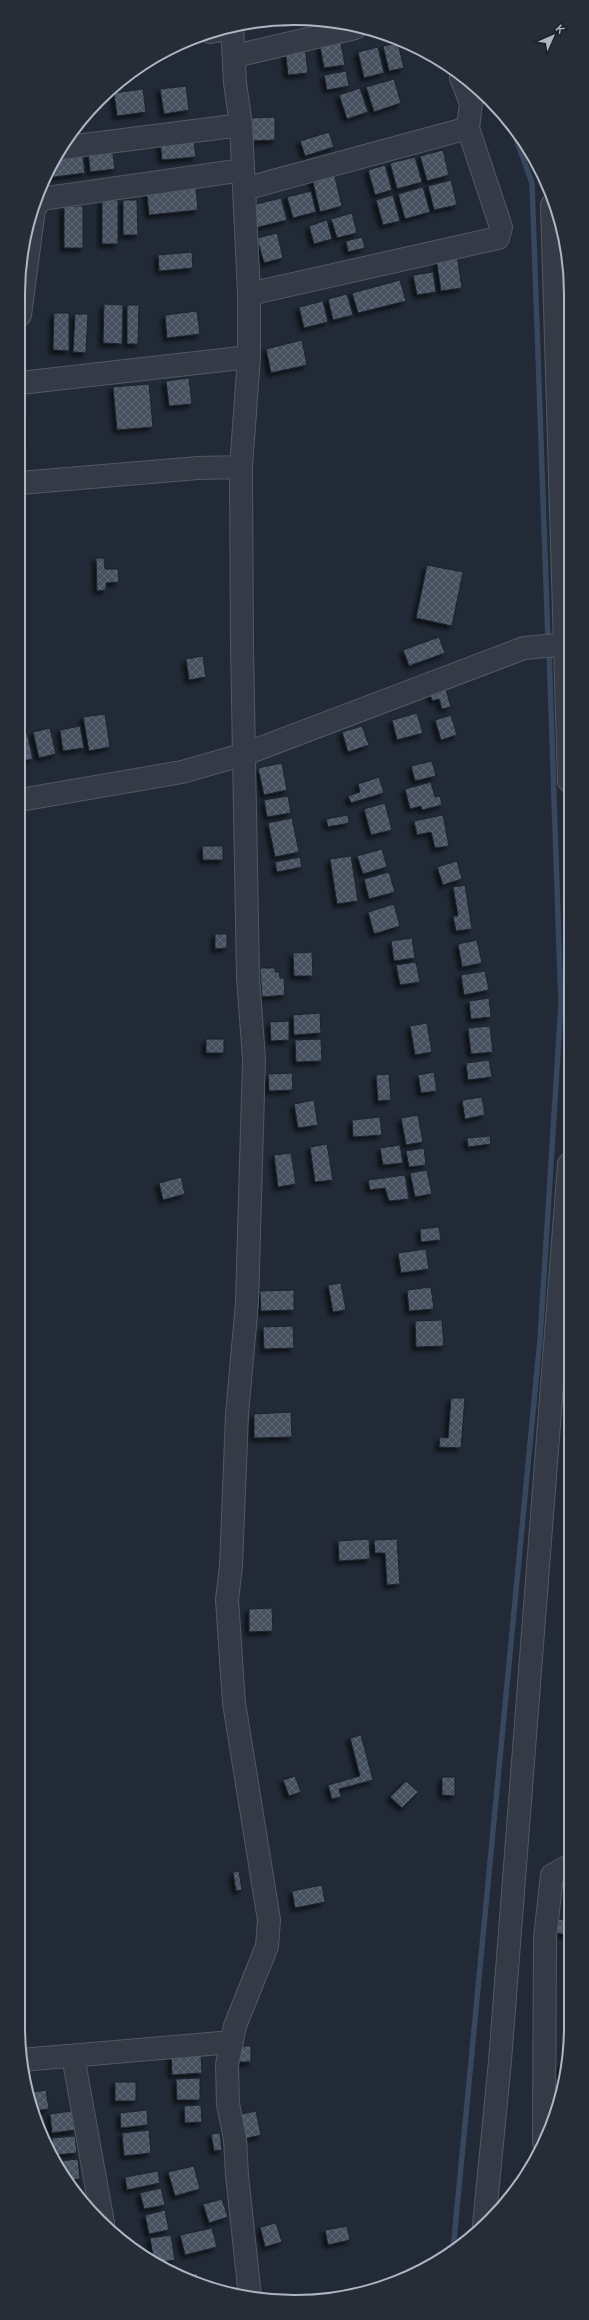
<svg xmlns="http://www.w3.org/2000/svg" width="589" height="2320" viewBox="0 0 589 2320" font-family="Raleway,sans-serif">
<defs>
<pattern id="building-cross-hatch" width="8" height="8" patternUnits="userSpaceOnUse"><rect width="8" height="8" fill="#475160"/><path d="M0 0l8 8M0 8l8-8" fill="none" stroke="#5f6875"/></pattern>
<filter id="shadow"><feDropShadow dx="-3.5" dy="3.5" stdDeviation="2" flood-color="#0009"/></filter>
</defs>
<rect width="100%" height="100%" fill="#212a36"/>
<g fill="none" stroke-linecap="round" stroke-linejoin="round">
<path stroke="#36475e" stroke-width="5.5" d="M514 133 532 183 548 642
M453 2250 540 1339 561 1004 549 650"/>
</g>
<path fill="url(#building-cross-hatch)" stroke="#1b232d" filter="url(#shadow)" d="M341 43 345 65 324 68 320 46Z
M398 43 404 68 389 71 383 46Z
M305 46 308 73 288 75 285 48Z
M378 47 384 73 364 78 358 52Z
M346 71 349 86 327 90 324 75Z
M394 79 401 103 374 112 366 87Z
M186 86 189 110 164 114 160 89Z
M360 88 368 112 347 119 339 95Z
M143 89 146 112 117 116 114 93Z
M91 108 92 116 83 117 87 112Z
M275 117V140L251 141 250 118Z
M329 132 334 147 305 156 300 141Z
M193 135 196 157 162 160 160 139Z
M112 146 115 169 90 172 88 149Z
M82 150 85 173 54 177 52 163 55 156Z
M443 150 449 175 427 181 420 156Z
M415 157 422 182 397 189 390 163Z
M385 165 392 190 375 195 368 170Z
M334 173 342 206 320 212 312 178Z
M451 180 457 205 434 210 428 186Z
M146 185 159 192 196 188 198 210 149 215Z
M423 187 430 212 405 219 398 194Z
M311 191 316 212 293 218 287 197Z
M393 195 400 221 383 225 376 200Z
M281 198 287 220 255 228 249 206Z
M102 200H118V244H102Z
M123 200H137L138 235H123Z
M64 206H83V248H64Z
M352 213 357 233 337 238 331 219Z
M327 220 332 239 314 244 309 226Z
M277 233 283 258 264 263 257 238Z
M362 237 365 248 348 252 346 241Z
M192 252 193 268 159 271 158 255Z
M457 255 462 288 441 291 436 258Z
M433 272 436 292 417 295 413 275Z
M400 280 406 301 358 313 352 293Z
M347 294 353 315 333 320 328 299Z
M323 301 328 322 304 328 299 307Z
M104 304 123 305 122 344 103 343Z
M127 305H139L138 344H127Z
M197 311 200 334 167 338 165 315Z
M54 313H69V351L53 350Z
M75 314H88L86 353 73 352Z
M302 340 307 365 271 373 266 349Z
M189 378 192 404 169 406 166 381Z
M149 384 153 427 117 430 113 387Z
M26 417 27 460H20V418Z
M96 558H104L105 569H118L119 582 106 583V590L97 591Z
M427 565 463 572 452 626 416 618Z
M439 637 445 653 409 666 403 650Z
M203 656 206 677 189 680 186 659Z
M445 686 451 707 442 709 439 699 432 701 429 690Z
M417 713 423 733 397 740 392 720Z
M105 714 110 747 89 751 83 717Z
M451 715 457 735 441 740 435 720Z
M80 726 84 748 63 751 60 730Z
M362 726 369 745 348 752 342 732Z
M50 728 56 754 39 758 33 732Z
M27 733 33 759 20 762V735Z
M432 761 436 776 415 781 411 766Z
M282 763 287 790 264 795 258 768Z
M379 777 384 793 351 803 348 796 360 792 358 784Z
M431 782 435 797 440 796 442 805 422 810 421 806 410 809 405 789Z
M288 796 291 813 267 817 264 800Z
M385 803 392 830 371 835 364 809Z
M348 815 349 823 328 827 326 819Z
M443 815 449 846 435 848 431 832 417 835 414 821Z
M292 818 299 852 275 857 268 823Z
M202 846H223V860H203Z
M382 849 387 867 363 874 357 856Z
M351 856 358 901 337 904 330 859Z
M300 857 302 867 277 872 275 862Z
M457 861 462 879 443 885 437 867Z
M389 872 395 892 369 899 364 879Z
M465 885 472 929 456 931 453 916H458L453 887Z
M394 904 400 926 374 934 368 912Z
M215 934H227V948L215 949Z
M412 938 415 958 394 961 391 941Z
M477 940 482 963 462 967 458 944Z
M312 952 313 976H294L293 953Z
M416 962 420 982 400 985 396 965Z
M260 968H275V972H279L280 978H284L285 995 262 997Z
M485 971 489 990 464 995 461 975Z
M489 998 491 1017 471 1019 469 1001Z
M320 1013 321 1033 294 1035 293 1015Z
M289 1021V1040L271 1041 270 1022Z
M427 1023 432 1052 415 1055 410 1026Z
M490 1026 493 1052 471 1054 468 1028Z
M206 1039H224V1053H206Z
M321 1039 322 1061 296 1062 295 1040Z
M489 1060 492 1077 468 1080 466 1063Z
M434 1072 437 1091 421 1093 418 1075Z
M292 1073 293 1090 269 1091 268 1074Z
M389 1074 391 1100 378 1101 376 1075Z
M482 1097 485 1115 465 1119 462 1100Z
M314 1100 318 1125 298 1128 294 1104Z
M418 1115 423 1142 406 1145 401 1118Z
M380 1117 382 1135 353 1137 352 1120Z
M490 1136 491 1144 468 1147 467 1138Z
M327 1144 333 1180 315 1182 310 1147Z
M400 1145 403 1163 383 1165 380 1148Z
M424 1148 426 1165 409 1167 406 1151Z
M291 1153 296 1184 278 1187 274 1155Z
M427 1170 432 1194 415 1197 410 1173Z
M405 1175 409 1199 389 1201 385 1188 370 1190 368 1180Z
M181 1177 185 1194 163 1200 159 1183Z
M439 1227 441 1240 421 1242 420 1229Z
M426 1249 429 1269 401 1273 398 1253Z
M341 1283 346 1310 333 1312 328 1285Z
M431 1287 434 1309 409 1311 407 1290Z
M294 1290V1310L261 1311 260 1291Z
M442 1320 444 1346 416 1347 415 1321Z
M293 1326 294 1348 264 1349 263 1327Z
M451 1398H465L461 1448 439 1447 440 1437 448 1438Z
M291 1412 292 1437 254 1438V1414Z
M369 1539 370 1559 339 1561 338 1541Z
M397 1539 400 1584 387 1585 385 1553H375L374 1540Z
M272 1608 273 1631 249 1632V1609Z
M361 1735 373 1780 339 1789 341 1797 332 1799 328 1785 360 1776 350 1738Z
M295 1776 301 1792 289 1796 283 1780Z
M442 1777H455V1796L442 1795Z
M406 1781 418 1792 402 1808 390 1797Z
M239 1871 242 1890 236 1891 233 1872Z
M322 1885 325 1902 295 1908 292 1891Z
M555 1919 569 1920V1935L554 1933Z
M567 2043H569V2060H567Z
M235 2046H251V2062H235Z
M201 2052 202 2073 172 2075 171 2053Z
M560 2065H568L565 2077H560Z
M200 2078V2100H177L176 2079Z
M115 2082H136V2101H115Z
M46 2090 49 2109 33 2111 28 2093Z
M201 2105 202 2122 185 2123 184 2106Z
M147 2110 148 2125 121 2128 120 2113Z
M72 2111 75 2130 52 2133 50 2114Z
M256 2111 261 2135 243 2139 237 2115Z
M40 2116 42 2130 39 2131 35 2117Z
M149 2130 151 2153 124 2156 122 2133Z
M220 2133 222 2150 214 2151 211 2134Z
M75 2136 77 2153 54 2155 52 2138Z
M78 2159 80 2179 69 2180 58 2161Z
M194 2166 200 2189 175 2196 168 2172Z
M158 2171 160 2183 127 2190 125 2177Z
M161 2188 165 2205 144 2209 140 2193Z
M222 2199 228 2217 209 2223 203 2204Z
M165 2210 169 2230 149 2234 145 2215Z
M276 2223 282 2242 265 2247 260 2227Z
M347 2226 350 2240 328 2245 325 2230Z
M212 2228 217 2247 185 2255 180 2235Z
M171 2235 175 2260 156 2263 154 2262 150 2238Z
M197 2273 200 2284 185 2278V2277Z"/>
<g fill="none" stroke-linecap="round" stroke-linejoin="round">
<defs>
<path id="minor" d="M232 26 235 83 241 125 249 294V357L241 467 242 645 248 977 254 1059 247 1303 237 1414 231 1566 227 1600 234 1703 269 1920 267 1946 235 2026 227 2065 228 2104 235 2139 237 2175 250 2297
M210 32 233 28
M235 56 355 28
M61 148 241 125
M244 189 468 128
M552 205 569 781
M249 294 498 238 501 227 468 128 471 103 461 78
M20 315 34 209 41 199 243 170
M20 383 249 357
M20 483 198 468 241 467
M20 800 182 772 245 754 524 648 569 644
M73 2056 103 2223
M21 2060 232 2042
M544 2142 545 1938 552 1875 569 1866
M484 2225 500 2061 569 1164"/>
</defs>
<use href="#minor" stroke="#515964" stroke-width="24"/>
<use href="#minor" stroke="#343b46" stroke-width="22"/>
</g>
<path d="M0 0H589V2320H0ZM294 25H295A269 269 0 0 1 564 294V2026A269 269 0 0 1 295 2295H294A269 269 0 0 1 25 2026V294A269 269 0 0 1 294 25Z" fill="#262d37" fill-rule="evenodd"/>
<path fill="none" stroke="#aeb6c3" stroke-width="2" d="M294 25H295A269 269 0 0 1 564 294V2026A269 269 0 0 1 295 2295H294A269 269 0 0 1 25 2026V294A269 269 0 0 1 294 25Z"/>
<g transform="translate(553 36) rotate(45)" stroke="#1a212b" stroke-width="3" paint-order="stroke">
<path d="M0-3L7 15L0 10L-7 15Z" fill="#aeb6c3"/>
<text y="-6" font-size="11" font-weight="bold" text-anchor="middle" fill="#aeb6c3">K</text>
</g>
</svg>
